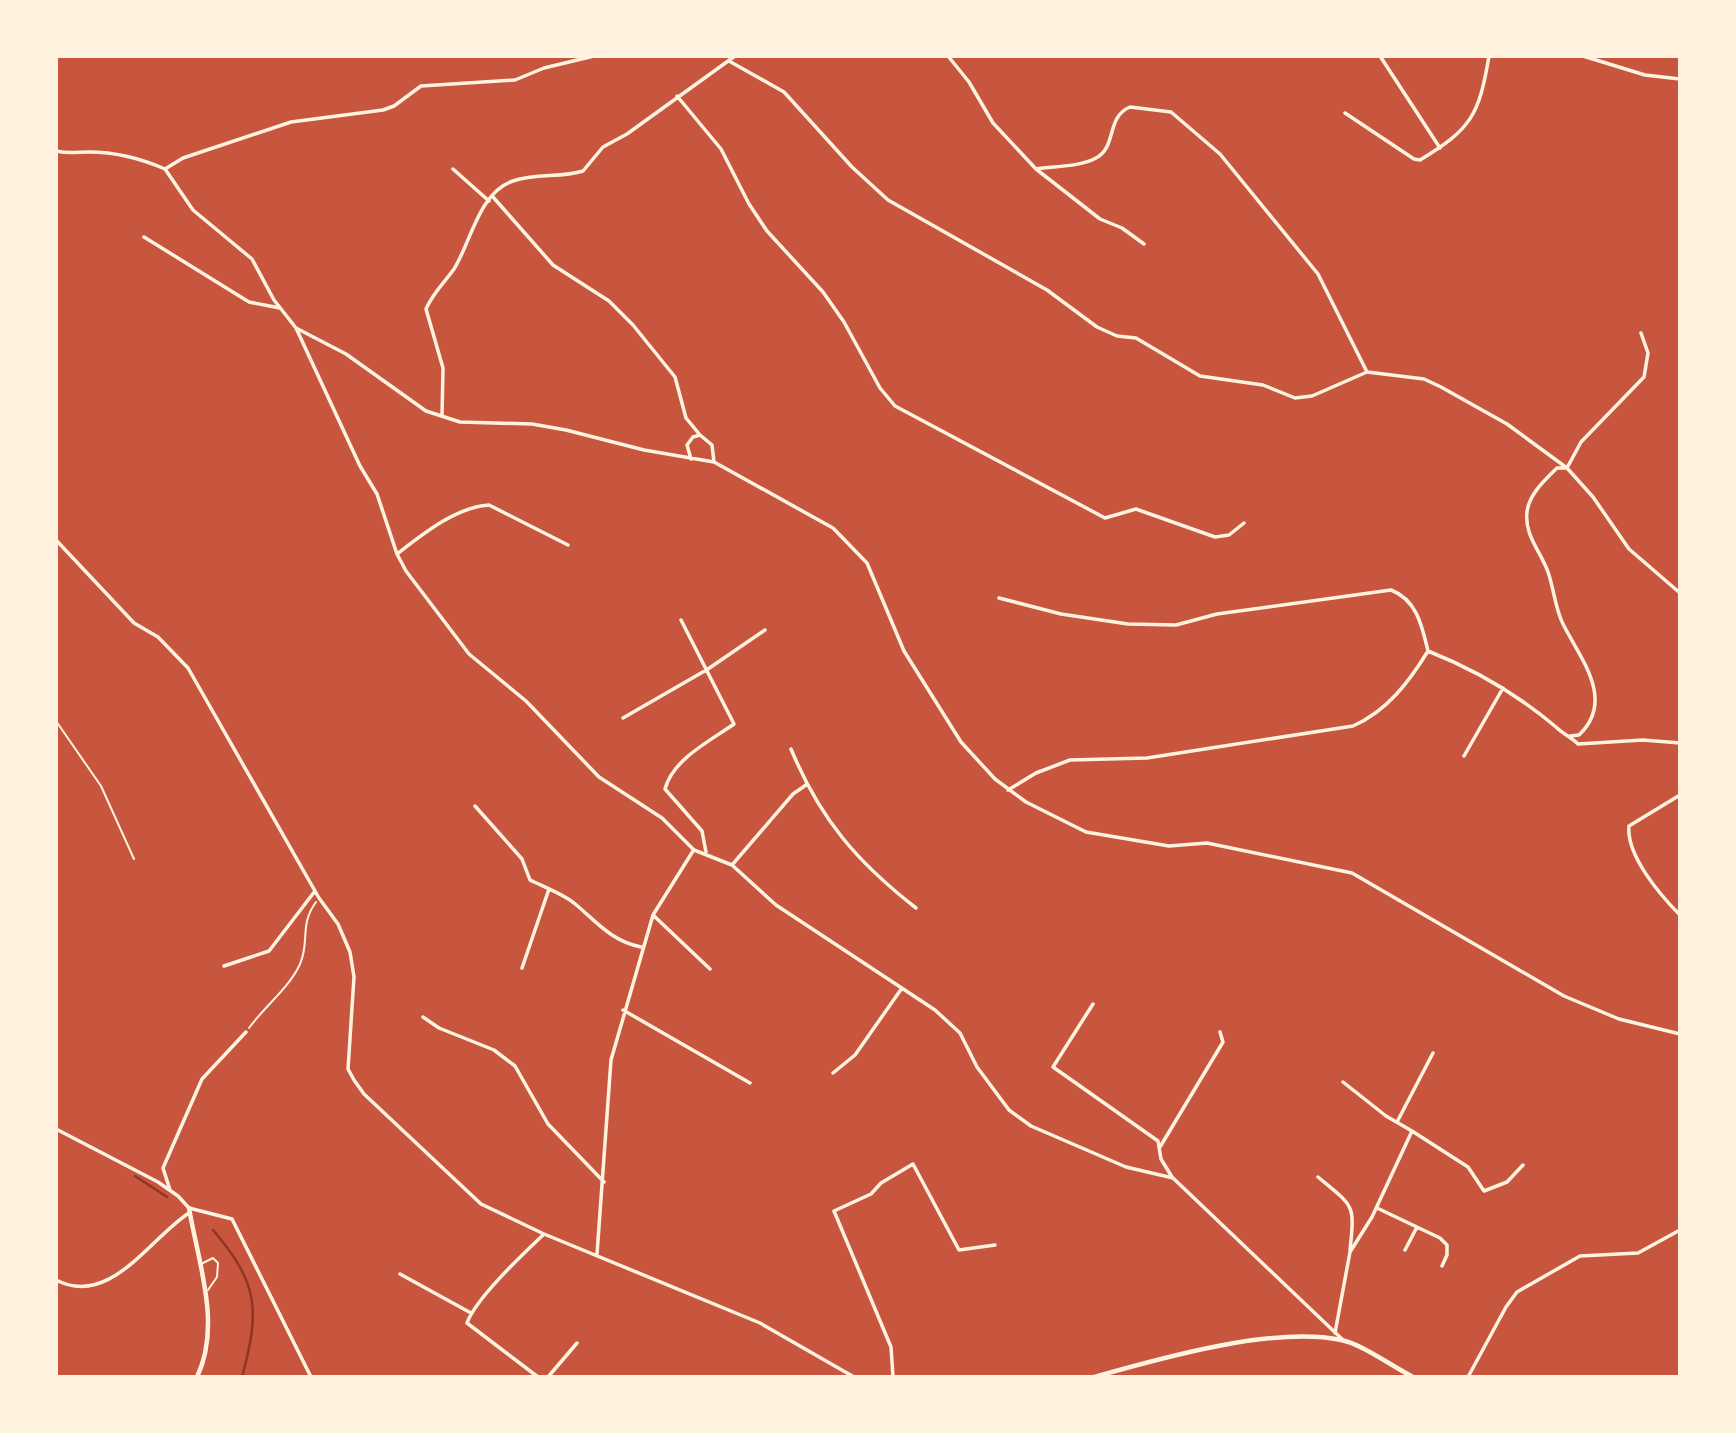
<svg xmlns="http://www.w3.org/2000/svg" width="1736" height="1433" viewBox="0 0 1736 1433" font-family="Arial,sans-serif">
<rect width="100%" height="100%" fill="#c8553d"/>
<g fill="none" stroke-linecap="round" stroke-linejoin="round">
<path stroke="#8f3625" stroke-width="2.5" d="M135 1176 167 1197
M213 1230C259 1284 260 1310 242 1377"/>
<path stroke="#fff3e0" stroke-width="2" d="M56 721 101 786 134 859
M249 1028C264 1007 290 987 300 964 310 942 299 925 316 902"/>
<path stroke="#fff3e0" stroke-width="2" d="M201 1264 213 1258 218 1263 217 1277 208 1290"/>
<path stroke="#fff3e0" stroke-width="3.5" d="M948 56 969 82 993 123 1036 169C1054 166 1080 167 1096 158 1117 147 1106 117 1130 107L1171 112 1220 154 1318 274 1367 372
M1380 56 1440 148
M1583 56 1645 75 1680 79
M729 61 784 92 852 167 888 200 1047 290 1097 327 1117 336 1136 338 1200 376 1263 385 1295 398 1312 396 1367 372 1424 379 1441 387 1507 424 1567 468 1593 497 1629 549 1680 593
M677 96 721 149 749 204 767 231 823 292 844 322 880 388 895 406 1105 518 1136 509 1215 537 1229 535 1244 523
M1345 113 1414 159 1420 160C1471 129 1479 116 1489 56
M56 151C69 154 77 152 89 152 114 152 142 159 165 169
M165 169 193 210 252 259 274 300 296 328 346 354 426 411 460 422 532 424 566 430 644 450 714 462 833 528 867 563 904 651 961 742 995 779 1026 802 1086 832 1169 846 1207 843 1352 873 1564 996 1619 1019 1680 1034
M165 169 183 158 291 122 383 110 394 106 421 86 515 80 544 68 594 56
M453 169 489 201
M1036 169 1100 219 1122 228 1144 244
M493 197 553 265 609 301 633 325 675 377 686 418 700 435
M144 237 249 302 280 308
M296 328 360 466 377 494 397 554 406 571 469 654 526 701 599 777 662 818 694 850 732 865 776 905 935 1010 960 1033 977 1067 1009 1110 1031 1126 1126 1167 1173 1178 1343 1340
M442 416 443 368 426 309C433 293 444 283 454 269 471 242 479 192 513 181 536 173 561 178 583 171L603 147 627 134 735 56
M691 459 687 445 693 437 700 435 712 445 714 462
M56 540 134 623 158 637 188 668 319 898 338 924 350 952 354 977 348 1069 354 1080 364 1094 481 1204 544 1234 760 1323 854 1377
M397 554C423 534 456 507 489 505L568 545
M999 598 1061 614 1128 624 1176 625 1217 614 1391 590C1417 600 1422 626 1428 651
M681 620 734 724C710 741 673 759 665 789L702 831 706 852
M623 718 708 669 765 630
M1570 736 1579 735C1616 700 1580 658 1563 624 1555 608 1554 589 1548 572 1541 552 1524 535 1527 512 1529 494 1545 480 1557 468H1567L1581 442 1644 377 1648 353 1641 333
M791 749C820 819 857 862 916 908
M1464 756 1503 688
M1008 790 1036 773 1070 760 1147 758 1353 726C1387 711 1409 682 1428 651 1476 670 1517 694 1556 727 1563 734 1571 737 1578 744L1643 740 1680 743
M1680 795 1629 826C1626 855 1660 895 1680 915
M475 806 522 859 530 880C544 887 561 893 574 903 597 922 611 941 641 947
M732 865 793 794 806 785
M653 915 710 969
M224 966 269 951 315 891
M522 968 549 889
M1093 1004 1053 1067 1158 1141 1161 1159 1172 1177
M623 1010 750 1083
M423 1017 439 1028 494 1050 515 1066 548 1124 604 1182
M833 1073 855 1055 902 988
M1343 1082 1386 1116 1412 1131
M1397 1122 1433 1053
M56 1129 158 1182 178 1196 189 1208 232 1219 311 1377
M1160 1147 1223 1042 1220 1032
M1318 1177C1354 1207 1355 1203 1350 1250
M170 1190 163 1168 202 1079 246 1032
M1377 1208 1440 1238 1447 1245V1255L1442 1266
M1405 1250 1417 1227
M597 1254 611 1060 653 915 693 851
M400 1274 471 1313
M56 1280C110 1308 150 1238 189 1213
M1335 1333 1350 1252 1372 1217 1412 1131 1468 1167 1484 1191 1507 1182 1523 1165
M538 1377 467 1323C476 1298 524 1253 544 1234
M548 1377 577 1343
M893 1377 891 1347 834 1211 871 1194 881 1183 913 1164 959 1250 995 1245
M1468 1377 1506 1307 1517 1292 1580 1256 1638 1253 1680 1230"/>
<path stroke="#fff3e0" stroke-width="4.5" d="M189 1208C198 1262 222 1325 197 1377
M1094 1377C1161 1358 1273 1326 1341 1340 1362 1344 1393 1367 1413 1377"/>
</g>
<rect width="1736" height="1433" fill="none" stroke="#fff3e0" stroke-width="116"/>
</svg>
